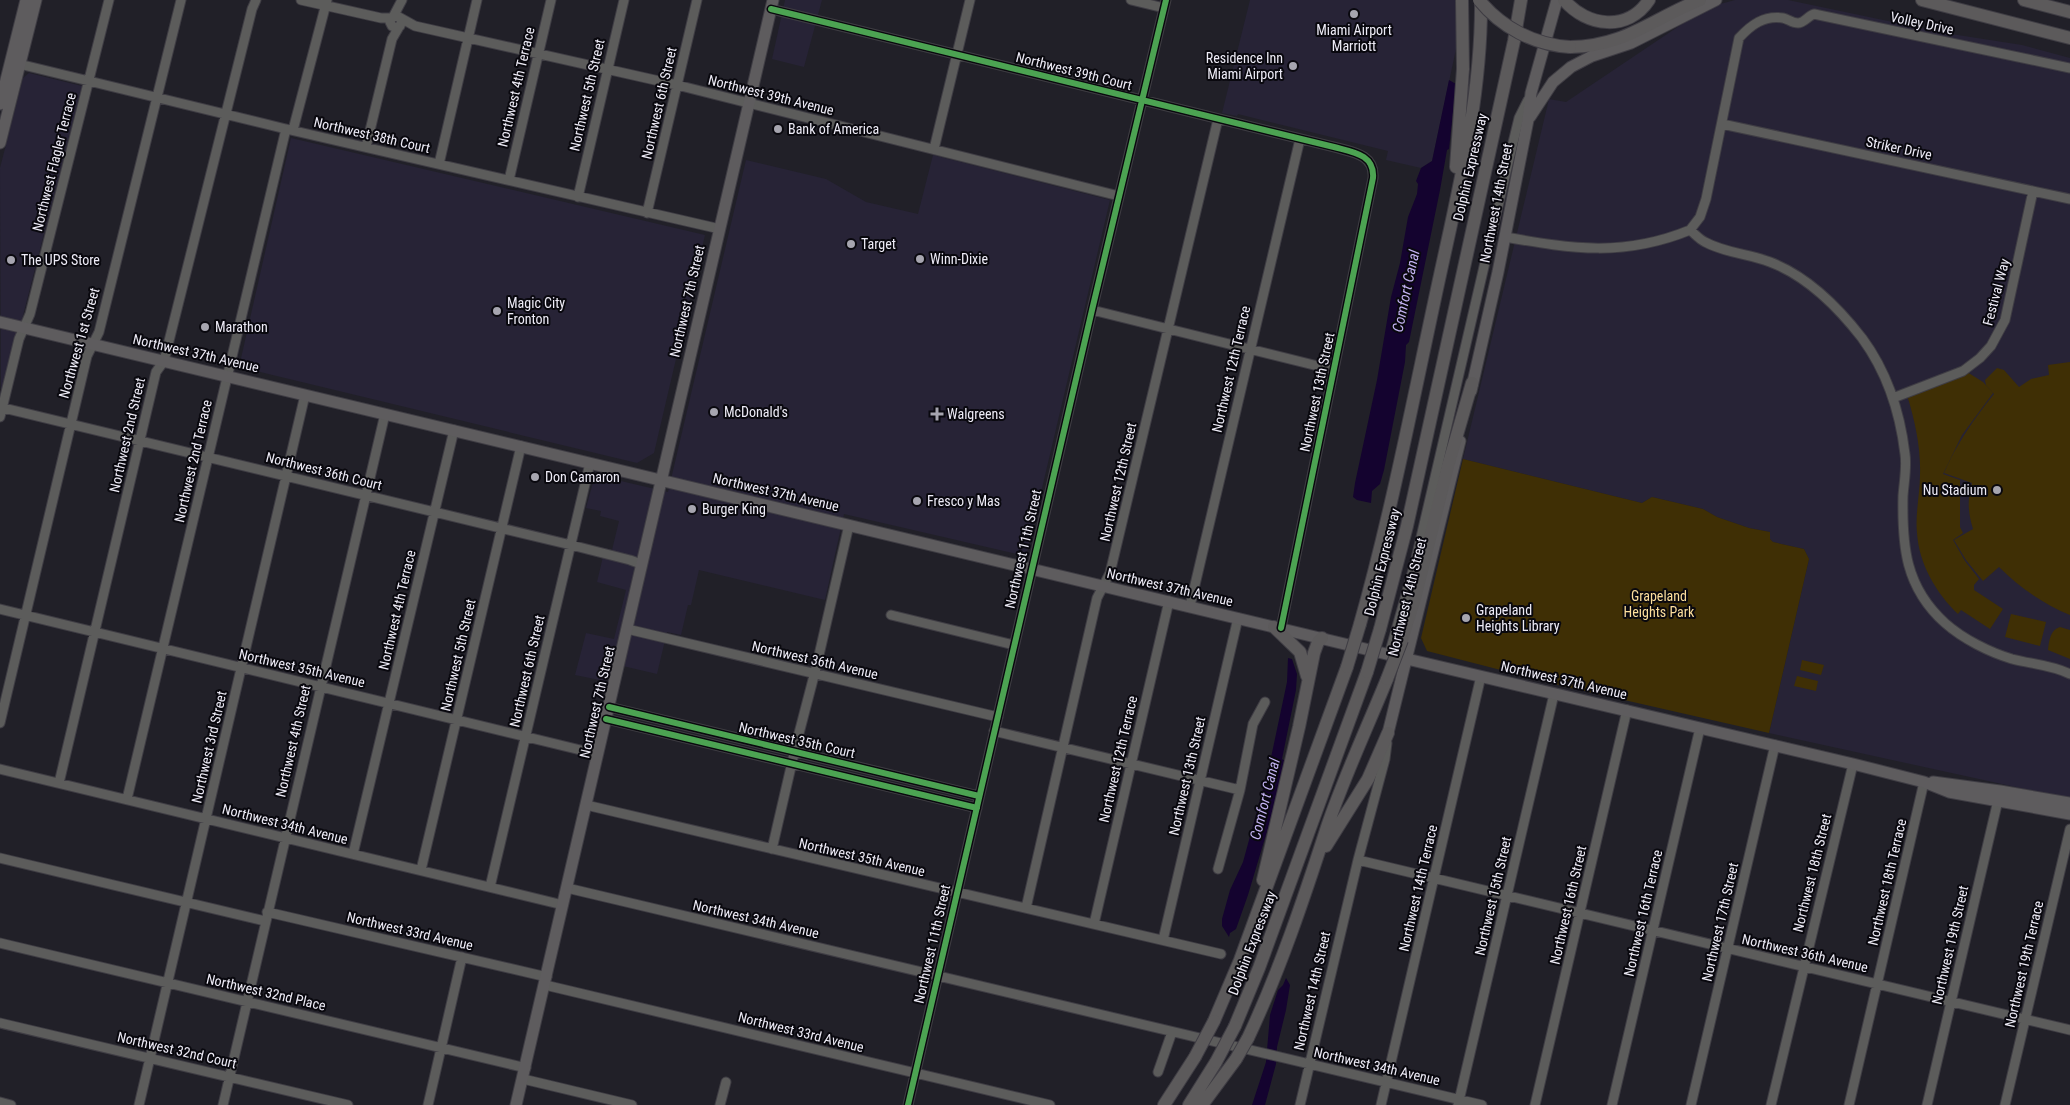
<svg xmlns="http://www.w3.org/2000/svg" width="2070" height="1105" viewBox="0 0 2070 1105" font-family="'Roboto Condensed',sans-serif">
<rect width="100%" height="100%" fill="#212028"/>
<path fill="#272336" d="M785 0H822L804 67 772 59Z
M1250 0H1456L1458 12 1456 49 1432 161 1421 168 1386 160 1388 151 1238 114 1237 116 1222 113Z
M1735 0H1788L1945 33 2022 45 2070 58V799L1769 733 1809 559 1804 549 1773 542 1770 539V532L1749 528 1717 517 1703 509 1652 497 1642 503 1463 459 1549 99 1566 102 1697 14 1713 6Z
M29 73 82 86 1 401 0 168 23 78Z
M291 138 705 235 654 453 637 463 239 367Z
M933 155 1110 200 1026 556 844 514 825 600 699 570 691 605H688L681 635 667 632 657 674 610 663 605 681 575 675 586 633 614 639 626 590 597 582 605 548 612 550 619 521 600 516 601 511 586 508 595 475 668 492 746 160 826 179 866 202 918 214Z"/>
<path fill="#3f2f05" d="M2070 362V615C2043 604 2019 587 1999 567L1983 581 1966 560 1954 540 1973 529C1968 513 1967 499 1972 483L1944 473C1957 443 1974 419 1994 394L1986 385 1985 380 1997 368 2004 370 2019 387 2031 379 2049 375 2048 365Z
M1967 372 1983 382 1993 393 1962 435 1943 474 1960 480V527L1963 533 1953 540 1965 561 1979 579 1974 585V590L2003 609 1990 629 1961 610 1958 614C1936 593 1919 564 1917 533 1915 514 1920 494 1920 475 1921 448 1915 421 1907 395Z
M1463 459 1642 503 1652 497 1703 509 1717 517 1749 528 1770 532V539L1773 542 1804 549 1809 559 1769 733 1567 687 1427 651 1421 638Z
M2011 614 2046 622 2040 646 2005 637Z
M2060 627 2070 630V659L2048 650C2049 641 2050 630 2060 627Z
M1802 660 1824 665 1821 675 1800 670Z
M1797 676 1818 681 1816 691 1794 686Z"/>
<path fill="#14032f" d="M1449 80 1456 84 1449 149 1447 150 1440 190 1409 342 1406 345 1405 362 1384 470 1380 484 1372 491 1371 503 1357 500 1353 497 1355 483 1377 380 1391 297 1400 263 1408 217 1417 194 1418 184 1416 181 1421 168 1432 161Z
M1288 658 1292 659 1297 674 1296 690 1283 754 1282 759 1285 761 1270 821 1248 895 1236 929 1230 933 1229 937 1222 926V919L1230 890 1243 862 1269 767 1287 682Z
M1286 978 1290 985 1286 1010 1277 1047 1276 1064 1265 1105H1252L1266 1062 1270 1015 1278 990 1283 985Z"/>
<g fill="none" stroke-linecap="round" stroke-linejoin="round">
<defs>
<path id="minor" d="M301 0 381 18H391
M1131 0 1164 8
M771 9 1334 147C1352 152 1375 154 1373 178L1281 628
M393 17 402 0
M402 20 400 26 396 28 392 26 390 22 392 17 397 16 415 26 677 85 1119 196
M19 64 286 129 720 229
M1722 124 2070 199
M293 130 327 0
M366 147 392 39 399 27
M934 149 970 0
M439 164 477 0
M509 180 551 0
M578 197 624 0
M647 213 697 0
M1690 230 1700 217 1706 199 1739 38C1751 25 1764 15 1783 18 1788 19 1792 23 1798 23 1804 23 1808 16 1814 14L2070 68
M1505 237C1573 249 1624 257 1690 230 1695 234 1699 239 1705 242 1725 253 1749 254 1770 262 1807 276 1838 307 1862 338 1887 372 1900 412 1905 454 1907 467 1904 482 1903 496 1902 546 1905 587 1945 623 1963 639 1989 652 2012 659 2031 664 2052 665 2070 674
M1092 310 1334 370
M1893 398 1963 371 1980 358 1991 346 2005 320 2033 191
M0 407 571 545 630 560 641 564
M0 417 19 339 30 314 109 0
M1190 606 1300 139
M0 609 597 754
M891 615 1014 645
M627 629 998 717
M1389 655 1415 563 1510 155 1519 118 1528 100
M609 707 979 796
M606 719 977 808
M0 723 87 356 99 332 181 0
M994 731 1240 790
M0 769 563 905
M59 783 156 372 164 361 252 9 256 0
M127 799 286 129
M586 805 1221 954
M772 849 797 741 816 668 849 525
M353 854 454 430
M0 858 265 921
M1358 860 2070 1030
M1218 869 1240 790 1253 724 1265 702
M421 870 521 446
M490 887 590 463
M567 888 1482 1105
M1026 908 1097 598 1110 573 1218 119
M267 912 547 977
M1094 924 1169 601
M1163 940 1238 618
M0 943 526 1068
M545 985 1050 1105
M0 1023 348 1105
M1158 1072 1172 1032
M523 1079 632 1105
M0 1102 11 1105
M139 1105 305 395
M223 1105 385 414
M428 1105 462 957
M720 1105 726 1082
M908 1105 1092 310 1166 0
M1300 1105 1358 860 1385 759 1387 743
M1381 1105 1481 676
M1458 1105 1554 694
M1535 1105 1627 710
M1612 1105 1700 728
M1691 1105 1775 745
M1771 1105 1853 764
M1849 1105 1924 782
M1927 1105 1999 796
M2005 1105 2070 829"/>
<path id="major" d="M0 104 26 0
M1530 117 1553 82 1571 67 1592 56 1631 43 1716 0
M0 143 36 0
M0 322 1407 659 1853 764 1924 782 1949 792 2070 814
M1471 391 1498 272 1528 120 1531 93 1557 0
M1388 733 1460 441
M1933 782 2000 791 2070 803
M516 1105 773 0"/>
<path id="highway" d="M1564 0C1587 27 1628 32 1649 0
M1922 0 2070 38
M2024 0 2070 12
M1570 47C1624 47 1652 19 1700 0
M1456 167 1463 69 1462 0
M1360 624C1390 518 1411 410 1434 303 1455 203 1482 103 1481 0
M1274 627 1300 652 1307 676
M1380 629 1407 526 1514 41 1521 0
M1402 640 1415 598 1448 466 1472 383
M1326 846 1368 779 1388 733
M1263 880 1299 727 1314 653 1318 642 1322 638
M1214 1021 1240 960 1347 667
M1235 1026 1259 968 1367 672
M1248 1038C1280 970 1304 898 1327 827 1344 777 1367 728 1387 679
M1164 1105 1195 1057
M1189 1105 1216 1062
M1202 1105 1236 1059"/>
</defs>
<use href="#minor" stroke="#3f3d44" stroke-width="11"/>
<use href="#major" stroke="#3f3d44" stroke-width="13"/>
<use href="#highway" stroke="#3f3d44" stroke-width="14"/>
<use href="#minor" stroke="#5c5c5b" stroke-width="9"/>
<use href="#major" stroke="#5e5c5e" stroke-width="11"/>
<use href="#highway" stroke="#5c5a5b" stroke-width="12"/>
<defs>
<path id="highway-bridge" d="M1479 0C1501 27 1534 45 1570 47
M1347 667 1360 624
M1367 672 1380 629
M1387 679 1402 640
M1195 1057 1214 1021
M1236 1059 1248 1038
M1216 1062 1235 1026"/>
</defs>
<use href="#highway-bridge" stroke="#3f3d44" stroke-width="14" stroke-linecap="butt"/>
<use href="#highway-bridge" stroke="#5c5a5b" stroke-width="12"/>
<defs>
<path id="cycleway" d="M771 9 1334 147C1352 152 1375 154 1373 178L1281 628
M609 707 979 796
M606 719 977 808
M908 1105 1092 310 1166 0"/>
</defs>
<use href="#cycleway" stroke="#09080e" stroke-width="9"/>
<use href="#cycleway" stroke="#4ca352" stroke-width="6"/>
</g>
<g fill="#a6a5af" stroke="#09080e" stroke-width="2">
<circle cx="1354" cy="14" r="5"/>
<circle cx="1293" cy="66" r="5"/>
<circle cx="778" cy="129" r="5"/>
<circle cx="851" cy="244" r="5"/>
<circle cx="920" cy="259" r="5"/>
<circle cx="11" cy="260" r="5"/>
<circle cx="497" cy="311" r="5"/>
<circle cx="205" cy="327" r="5"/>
<circle cx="714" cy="412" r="5"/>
<path d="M934.5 406.5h5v5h5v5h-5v5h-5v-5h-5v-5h5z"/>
<circle cx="535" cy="477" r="5"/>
<circle cx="1997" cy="490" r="5"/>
<circle cx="917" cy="501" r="5"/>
<circle cx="692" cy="509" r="5"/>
<circle cx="1466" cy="618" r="5"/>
</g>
<g text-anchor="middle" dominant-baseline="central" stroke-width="4" stroke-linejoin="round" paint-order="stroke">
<g font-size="14" fill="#eeecf7" stroke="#09080e">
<text transform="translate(1922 23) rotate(12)">Volley Drive</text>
<text transform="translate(1074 71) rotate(14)">Northwest 39th Court</text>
<text transform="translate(516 87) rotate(-77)">Northwest 4th Terrace</text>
<text transform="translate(587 95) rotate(-77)">Northwest 5th Street</text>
<text transform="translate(771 95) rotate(14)">Northwest 39th Avenue</text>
<text transform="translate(659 103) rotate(-77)">Northwest 6th Street</text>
<text transform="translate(372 135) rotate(13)">Northwest 38th Court</text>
<text transform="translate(1899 148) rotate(12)">Striker Drive</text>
<text transform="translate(54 162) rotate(-76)">Northwest Flagler Terrace</text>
<text transform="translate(1470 167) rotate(-77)">Dolphin Expressway</text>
<text transform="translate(1496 203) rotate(-79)">Northwest 14th Street</text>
<text transform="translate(1996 292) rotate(-75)">Festival Way</text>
<text transform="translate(687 301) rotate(-77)">Northwest 7th Street</text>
<text transform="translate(79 343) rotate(-74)">Northwest 1st Street</text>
<text transform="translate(196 353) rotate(13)">Northwest 37th Avenue</text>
<text transform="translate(1231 369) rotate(-77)">Northwest 12th Terrace</text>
<text transform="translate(1317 392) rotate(-78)">Northwest 13th Street</text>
<text transform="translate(127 435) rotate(-77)">Northwest 2nd Street</text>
<text transform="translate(193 461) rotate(-77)">Northwest 2nd Terrace</text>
<text transform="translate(324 471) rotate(14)">Northwest 36th Court</text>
<text transform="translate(1118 482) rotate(-77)">Northwest 12th Street</text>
<text transform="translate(776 492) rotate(13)">Northwest 37th Avenue</text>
<text transform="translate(1023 549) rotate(-77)">Northwest 11th Street</text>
<text transform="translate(1382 562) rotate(-76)">Dolphin Expressway</text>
<text transform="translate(1170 587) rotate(13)">Northwest 37th Avenue</text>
<text transform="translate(1407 597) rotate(-76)">Northwest 14th Street</text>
<text transform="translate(397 610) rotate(-77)">Northwest 4th Terrace</text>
<text transform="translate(458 655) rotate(-77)">Northwest 5th Street</text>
<text transform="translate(815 660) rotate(13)">Northwest 36th Avenue</text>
<text transform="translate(302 668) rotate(13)">Northwest 35th Avenue</text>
<text transform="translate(527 671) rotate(-77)">Northwest 6th Street</text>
<text transform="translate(1564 680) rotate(13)">Northwest 37th Avenue</text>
<text transform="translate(597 702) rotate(-77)">Northwest 7th Street</text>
<text transform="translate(797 740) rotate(13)">Northwest 35th Court</text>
<text transform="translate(293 741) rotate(-77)">Northwest 4th Street</text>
<text transform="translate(209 747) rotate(-77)">Northwest 3rd Street</text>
<text transform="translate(1118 759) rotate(-77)">Northwest 12th Terrace</text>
<text transform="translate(1187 776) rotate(-77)">Northwest 13th Street</text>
<text transform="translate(285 824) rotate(14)">Northwest 34th Avenue</text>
<text transform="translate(862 857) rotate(13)">Northwest 35th Avenue</text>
<text transform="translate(1812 873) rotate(-76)">Northwest 18th Street</text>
<text transform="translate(1887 882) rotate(-77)">Northwest 18th Terrace</text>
<text transform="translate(1418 888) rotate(-77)">Northwest 14th Terrace</text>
<text transform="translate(1493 896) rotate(-77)">Northwest 15th Street</text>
<text transform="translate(1568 905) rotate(-77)">Northwest 16th Street</text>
<text transform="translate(1643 913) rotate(-77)">Northwest 16th Terrace</text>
<text transform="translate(756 919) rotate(13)">Northwest 34th Avenue</text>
<text transform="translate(1720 922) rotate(-77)">Northwest 17th Street</text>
<text transform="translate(410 931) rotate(13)">Northwest 33rd Avenue</text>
<text transform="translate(1252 943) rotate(-69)">Dolphin Expressway</text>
<text transform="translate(932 944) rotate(-77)">Northwest 11th Street</text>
<text transform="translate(1950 945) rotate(-77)">Northwest 19th Street</text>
<text transform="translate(1805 953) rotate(13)">Northwest 36th Avenue</text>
<text transform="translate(2024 964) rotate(-77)">Northwest 19th Terrace</text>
<text transform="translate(1312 991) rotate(-77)">Northwest 14th Street</text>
<text transform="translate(266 992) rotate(13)">Northwest 32nd Place</text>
<text transform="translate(801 1032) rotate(14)">Northwest 33rd Avenue</text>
<text transform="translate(177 1050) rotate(13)">Northwest 32nd Court</text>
<text transform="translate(1377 1066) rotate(13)">Northwest 34th Avenue</text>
</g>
<g font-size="14" fill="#eeecf7" stroke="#09080e" text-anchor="start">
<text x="1354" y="30" text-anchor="middle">Miami Airport<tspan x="1354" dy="16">Marriott</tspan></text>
<text x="1283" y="58" text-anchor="end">Residence Inn<tspan x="1283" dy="16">Miami Airport</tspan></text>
<text x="788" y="129">Bank of America</text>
<text x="861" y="244">Target</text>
<text x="930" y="259">Winn-Dixie</text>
<text x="21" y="260">The UPS Store</text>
<text x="507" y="303">Magic City<tspan x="507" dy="16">Fronton</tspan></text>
<text x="215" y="327">Marathon</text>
<text x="724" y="412">McDonald's</text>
<text x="947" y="414">Walgreens</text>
<text x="545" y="477">Don Camaron</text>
<text x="1987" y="490" text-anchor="end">Nu Stadium</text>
<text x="927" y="501">Fresco y Mas</text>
<text x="702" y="509">Burger King</text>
<text x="1476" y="610">Grapeland<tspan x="1476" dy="16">Heights Library</tspan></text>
</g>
<g font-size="14" fill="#fddf9d" stroke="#09080e">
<text x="1659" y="596">Grapeland<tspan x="1659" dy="16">Heights Park</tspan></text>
</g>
<g font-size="15" font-style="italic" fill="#c3b3f2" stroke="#09080e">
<text transform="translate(1406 291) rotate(-78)">Comfort Canal</text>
<text transform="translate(1265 799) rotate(-76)">Comfort Canal</text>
</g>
</g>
</svg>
